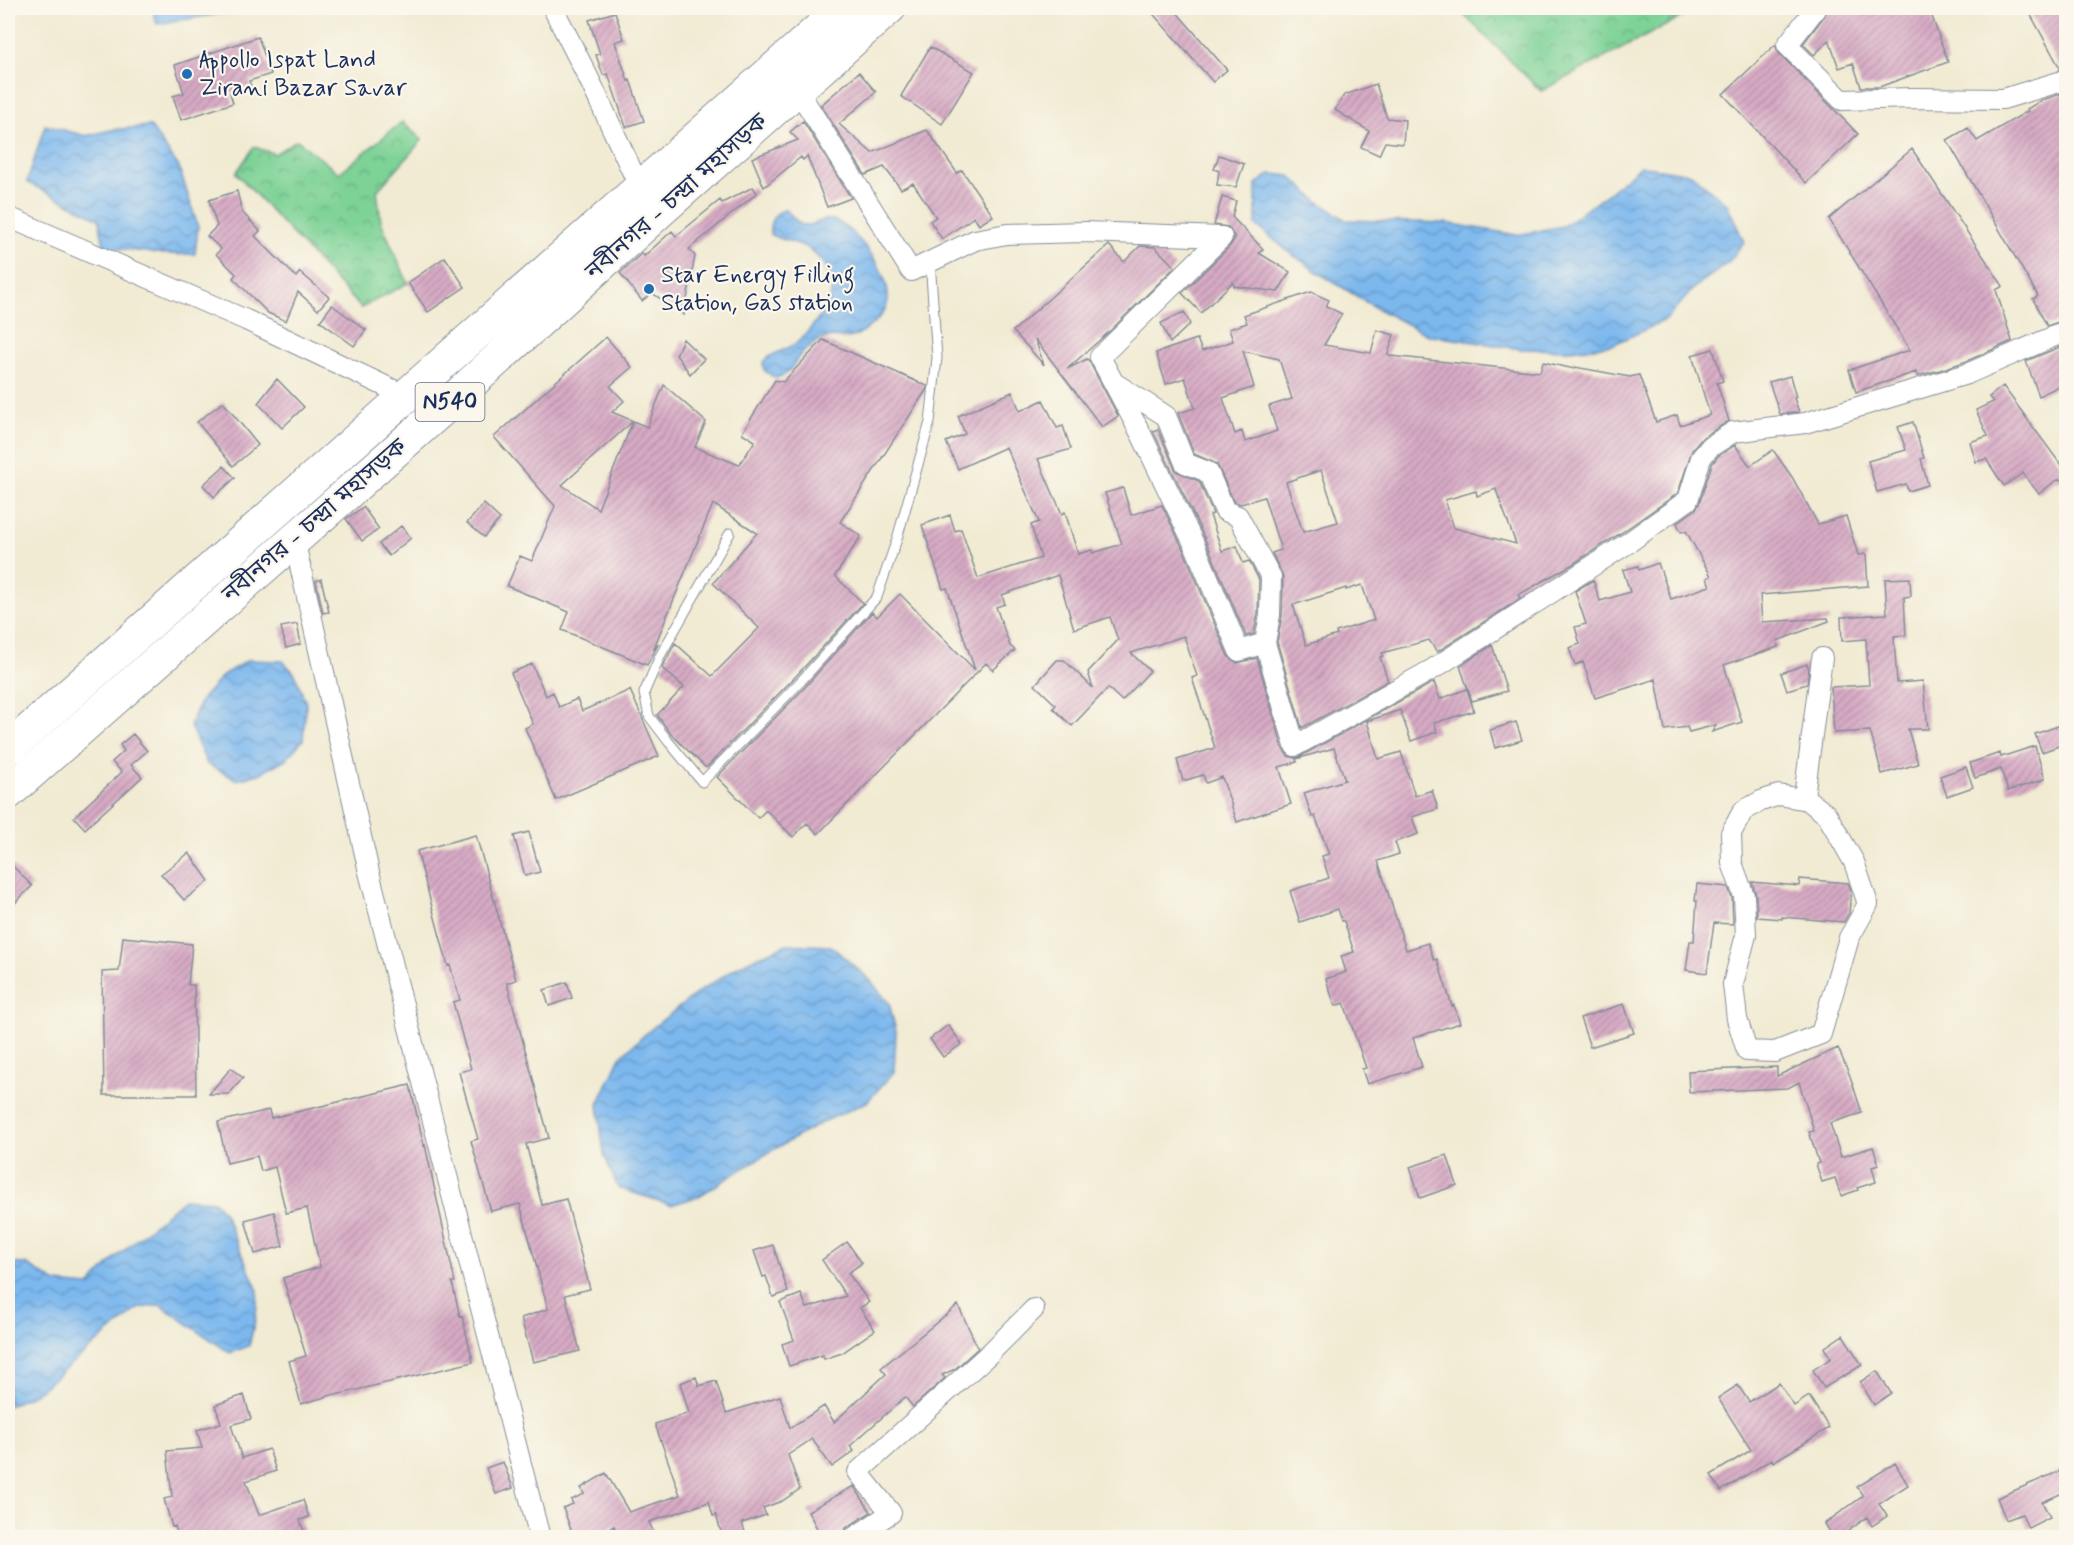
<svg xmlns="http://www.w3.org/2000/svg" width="2074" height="1545" viewBox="0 0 2074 1545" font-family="Mynerve,'Noto Sans Bengali',sans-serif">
<defs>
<pattern id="park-crowns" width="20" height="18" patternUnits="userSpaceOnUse" patternTransform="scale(1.5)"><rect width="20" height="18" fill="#7dd296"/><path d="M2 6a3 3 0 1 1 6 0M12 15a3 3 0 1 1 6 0" fill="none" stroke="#66ab7e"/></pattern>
<pattern id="water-waves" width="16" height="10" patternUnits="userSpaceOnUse" patternTransform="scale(1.5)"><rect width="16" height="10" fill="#7bb8ee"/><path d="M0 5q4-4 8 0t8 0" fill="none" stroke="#6496c4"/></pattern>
<pattern id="building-hatch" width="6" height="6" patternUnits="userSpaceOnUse" patternTransform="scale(1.5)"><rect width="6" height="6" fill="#d8abc5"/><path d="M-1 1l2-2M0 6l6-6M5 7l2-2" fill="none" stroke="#ae8ca3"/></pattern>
</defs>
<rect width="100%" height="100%" fill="#fbf7ec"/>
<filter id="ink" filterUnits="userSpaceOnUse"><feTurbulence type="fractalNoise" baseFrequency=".0167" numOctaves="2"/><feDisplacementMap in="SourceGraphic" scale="12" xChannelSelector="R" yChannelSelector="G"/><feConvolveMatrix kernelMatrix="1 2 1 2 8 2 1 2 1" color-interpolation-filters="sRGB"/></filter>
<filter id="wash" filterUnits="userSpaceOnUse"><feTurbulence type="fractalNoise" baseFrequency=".008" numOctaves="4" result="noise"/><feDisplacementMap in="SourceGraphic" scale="24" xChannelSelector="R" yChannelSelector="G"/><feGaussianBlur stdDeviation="1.35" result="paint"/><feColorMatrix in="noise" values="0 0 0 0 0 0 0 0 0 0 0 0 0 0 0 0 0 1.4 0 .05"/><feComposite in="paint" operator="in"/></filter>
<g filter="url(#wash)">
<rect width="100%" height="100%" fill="#f1ebd3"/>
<path fill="url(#park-crowns)" stroke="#4c807a" stroke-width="1.5" d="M1457 8H1699L1541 91Z
M402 122 422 140 377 191 381 222 408 283 361 308 236 173 254 147 275 154 297 140 339 173Z"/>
<path fill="url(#water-waves)" stroke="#4b74a6" stroke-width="1.5" d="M152 8H256L157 24Z
M45 125 86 136 111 130 150 126 179 167 198 227 195 254C164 256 135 251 104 246L99 219 27 182Z
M1640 166 1691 174 1727 204 1744 242 1728 263 1694 288 1666 320 1612 345 1569 350 1521 349 1428 335 1376 308 1319 273 1286 250 1256 225V184L1271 174 1290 176 1316 200 1346 220 1446 223 1517 235 1563 226 1609 193Z
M785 210C793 214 796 226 806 225 816 225 823 217 833 220 857 229 895 278 887 304 883 318 867 330 855 336 844 341 833 334 823 339 814 342 804 351 798 358 791 368 788 376 775 378L764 370 763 362C772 352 788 350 799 341 806 335 811 328 817 320 832 301 837 289 824 266 821 260 814 253 809 249 800 243 781 240 770 234 769 223 773 213 785 210Z
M248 660 283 661 295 674 306 703 303 740 286 759 259 774 237 780 207 764 190 726 201 700 224 674Z
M787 944 831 946 869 979 889 1003 896 1031 894 1072 867 1102 821 1123 766 1154 699 1196 671 1205 618 1188 604 1155 598 1104 620 1057 651 1029 697 993 740 965Z
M184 1199 214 1201 224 1213 258 1291 256 1316 249 1346 230 1353 160 1305 139 1308 36 1393 8 1406V1263L26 1264 56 1283 89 1286 115 1258Z"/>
<g id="blocks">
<path fill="url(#building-hatch)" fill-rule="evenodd" d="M1148 8H1173L1227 70 1213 82Z
M1828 8H1929L1948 62 1879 87H1861L1853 63 1839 68 1829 40 1814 55 1803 44 1825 15Z
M2027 8H2067V66L2060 68Z
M615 12 624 39 615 42 628 81 630 80 644 121 626 127 608 74 603 75 596 55 600 54 589 20Z
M258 37 271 74 249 81 251 86 230 93 233 103 181 120 173 96 184 93 175 65Z
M1775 45 1779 53 1858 134 1806 183 1723 94Z
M930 47 974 72 942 124 901 96Z
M859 72 876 92 839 124 872 153 927 130 957 173 962 170 993 216 979 225 974 217 942 239 930 221 936 217 913 183 901 189 884 167 865 175 821 105Z
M1376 84 1387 118 1405 120 1403 144 1385 142 1379 155 1361 147 1369 131 1335 110 1344 95Z
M2067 92V319L2047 326 2033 299 2038 296 1947 140 1968 128 1977 141 2028 111 2027 109 2042 100Z
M803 121 851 198 827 207 807 156 803 160 801 157 764 187 752 158 798 140 790 132Z
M1912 149 2003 286 1996 290 2012 341 1967 361 1940 370 1917 376 1916 372 1856 392 1849 370 1910 350 1829 219Z
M1219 155 1244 164 1236 187 1217 185 1219 171 1214 169Z
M753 187 757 193 689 249 695 256 684 315 652 293 642 301 620 273 642 253 644 256 672 231 676 236 720 200 722 203Z
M237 191 242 212 260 231 255 236 296 277 300 272 329 297 318 310 298 292 286 321 268 313 233 278 236 274 216 254 221 249 207 236 217 226 209 200Z
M1222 197 1236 201 1232 217 1263 249 1259 253 1290 272 1278 292 1234 286 1233 282 1201 313 1182 293 1230 246 1235 238 1228 227 1214 225Z
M1109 245 1124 262 1140 246 1155 247 1175 267 1110 331 1067 369 1087 359 1089 361 1118 416 1102 427 1035 339 1044 365 1013 331Z
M445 257 465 287 428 312 408 283Z
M1311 292 1329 300 1326 306 1342 314 1324 345 1371 353 1377 330 1394 335 1388 354 1391 356 1540 372 1543 362 1574 369 1575 367 1630 377 1639 375 1656 422 1677 415 1680 425 1710 415 1692 355 1713 349 1723 381 1717 383 1729 421 1703 437 1692 450 1678 493 1621 533 1573 564 1518 595 1520 599 1437 652 1429 640 1382 653 1383 656 1380 657 1388 681 1302 728 1277 642 1282 615 1283 577 1272 553 1281 550 1264 497 1241 504 1234 502 1217 464 1194 454 1178 413 1195 408 1185 378 1166 384 1156 353 1197 339 1202 351 1233 341 1229 329 1247 323 1244 315ZM1243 351 1279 359 1292 399 1269 406 1277 431 1245 442 1242 431 1235 434 1223 398 1254 387ZM1321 470 1338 522 1303 532 1286 482ZM1496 489V490L1516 544 1454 528 1445 500 1476 491 1477 496ZM1362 585 1374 620 1336 632 1337 635 1306 645 1293 605 1346 588V590Z
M332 305 366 330 354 346 320 321Z
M1184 312 1190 324 1170 343 1161 323Z
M606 337 632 367 610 386 624 401 612 412 647 427 664 385 706 422 695 447 739 465 755 441 742 433 775 380 783 382 823 340 927 386V389L840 522 861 536 835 576 863 603 796 676 707 767H705L671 734 657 715 684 687 662 668 675 643 712 676 759 628 713 583 757 533 713 504 653 650 659 643 647 665 562 630 569 612 507 586 520 556 532 561 555 506 494 437ZM633 421 598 509 562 485Z
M683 339 704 359 690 374 676 355Z
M2067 344V382L2039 396 2026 361Z
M1790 376 1796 397 1794 398 1799 412 1780 414 1769 382Z
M277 379 304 407 282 428 258 403Z
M2003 386 2067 473V478L2055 481 2039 494 2023 473 2004 486 1986 459 1976 462 1970 442 1988 436 1976 410 1993 402 1989 397Z
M1012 392 1020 411 1043 400 1057 428 1063 426 1071 449 1038 459 1062 514 1065 512 1078 554 1092 550 1093 553 1122 544 1105 493 1123 488 1131 515 1162 505 1184 551 1228 656 1237 663 1257 658 1283 749 1288 756 1295 758 1301 756 1434 682 1440 699 1467 689 1474 711 1434 723 1437 732 1411 741 1400 710 1367 721 1378 759 1401 752 1415 796 1432 790 1438 809 1412 817 1418 834 1395 842 1399 854 1378 861 1406 950 1428 943 1434 960 1437 959 1452 1006 1454 1005 1460 1023 1413 1038 1422 1067 1367 1084 1362 1069 1366 1068 1344 1003 1335 1006 1326 979 1346 972 1341 956 1354 952 1344 921H1342L1338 909 1300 922 1290 891 1329 878 1322 856 1329 854 1315 816 1312 817 1304 793 1345 780 1334 748 1296 759 1297 762 1279 767 1291 804 1237 822 1222 777 1206 783 1203 775 1183 781 1177 760 1215 748 1192 678 1197 676 1184 636 1131 653 1150 671 1122 701 1108 688 1072 726 1053 708 1056 705 1035 685 1057 660H1064L1093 688 1088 672 1118 640 1110 617 1074 629 1058 575 1002 595 1005 604 996 607 1010 646 1015 650 993 670 986 663 818 834 807 823 793 837 766 810 758 818 717 777 806 686 872 612 877 617 900 594 975 670 947 588 943 589 922 525 950 515 955 531 961 529 978 578 1041 558 1031 525 1039 522 1006 447 958 469 946 442 965 434 958 416Z
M223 402 258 445 233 466 197 422Z
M1913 422 1924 458 1921 459 1928 485 1908 491 1906 484 1877 492 1868 461 1906 450 1898 427Z
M1158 429 1176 471 1199 481 1213 514 1210 515 1222 551 1237 546 1243 563 1249 561 1259 580 1258 614 1254 634 1246 636 1206 541 1153 431Z
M1735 445 1750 466 1773 450 1792 477 1818 524 1846 516 1858 555 1866 554 1868 586 1760 595 1762 622 1828 618 1829 621 1777 641 1778 647 1724 665 1742 722 1712 732 1716 725 1689 732 1687 727 1665 730 1656 679 1595 698 1583 662 1575 665 1569 648 1580 644 1575 627 1586 624 1575 591 1593 580 1600 601 1630 592 1623 570 1638 566 1639 570 1658 563 1671 599 1710 586 1707 578 1711 576 1686 531 1681 532 1677 523 1695 510 1699 504 1712 464 1718 456Z
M224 466 235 478 214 497 203 485Z
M484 504 500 519 484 537 467 523Z
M363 507 379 529 362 541 346 519Z
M401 526 411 538 389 556 379 544Z
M1910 578 1911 596 1904 597 1906 635 1894 636 1897 683 1923 681 1928 729H1908L1918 764 1882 774 1870 731 1834 733 1831 687 1869 685 1866 639 1842 641 1841 617 1887 614 1885 579Z
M321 579 329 612 323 613 316 581Z
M297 624 301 644 286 648 281 627Z
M1492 645 1507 691 1472 701 1460 666Z
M532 664 546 696 553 692 559 707 577 699 582 711 630 690 659 756 556 800 525 728 533 724 511 673Z
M1807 664 1809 669 1807 684 1787 690 1781 673Z
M1516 722 1522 740 1495 748 1490 730Z
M2061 725 2067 743 2042 752 2035 734Z
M133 734 147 751 131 765 142 777 85 829 74 817 122 772 112 762 124 751 120 745Z
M2035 746 2045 779 2008 791 2001 769 1975 778 1970 763 2000 753 2001 757Z
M1966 767 1973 787 1947 796 1940 776Z
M529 832 540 872 525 876 514 836Z
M476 835 516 980 507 983 549 1138 526 1144 542 1205 566 1199 590 1289 565 1295 580 1351 533 1362 521 1318 548 1309 520 1204 491 1211 471 1141 478 1139 459 1072 471 1069 453 1002 460 1000 450 965 448 966 417 851Z
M189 853 209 881 184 900 161 874Z
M8 861 32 886 8 910Z
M1800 879 1848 883 1851 890 1849 913 1844 922 1782 917V919L1757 917 1756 895 1752 882 1799 886Z
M1697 884 1728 887 1732 898 1733 924 1714 923 1707 973 1686 970 1690 941H1694L1697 901H1695Z
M123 937 192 944 188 985H194L196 1095H104L102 972 119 971Z
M567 982 572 998 549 1006 544 990Z
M1624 1004 1634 1033 1590 1047 1580 1018Z
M948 1025 962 1044 943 1057 930 1039Z
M1838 1048 1850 1076 1862 1113 1830 1123 1841 1157 1873 1147 1879 1165 1872 1167 1876 1182 1857 1188 1858 1190 1841 1196 1835 1178 1822 1182 1816 1164 1819 1163 1809 1132 1814 1131 1799 1082 1788 1088 1689 1092 1688 1071 1777 1067V1076Z
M231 1068 243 1078 229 1094H209Z
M410 1085 424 1146 425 1145 455 1282H452L460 1317 462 1316 473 1362 336 1395 335 1394 301 1404 289 1361 306 1356 283 1278 320 1267 307 1208 286 1213 275 1167 261 1171 257 1156 227 1163 218 1122 269 1110 271 1118Z
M1447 1155 1457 1185 1420 1198 1410 1167Z
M274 1212 283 1246 255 1254 245 1220Z
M847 1242 862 1263 848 1273 869 1302 860 1308 875 1330 842 1353 824 1359 823 1355 789 1366 782 1344 794 1340 780 1302 801 1294 807 1308 846 1296 822 1260Z
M773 1245 788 1292 773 1297 766 1276 763 1277 754 1251Z
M958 1305 978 1348 955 1369 942 1375 945 1378 913 1407 905 1397 850 1446 854 1451 832 1467 812 1439 788 1455 800 1489 782 1501 763 1508 766 1515 742 1523 747 1538H723L716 1515 713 1516 709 1502 649 1522 656 1538H619L614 1526 596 1538H574L563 1508 573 1504 571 1500 584 1494 581 1488 606 1473 629 1512 680 1495 655 1424 689 1413 680 1383 696 1377 699 1386 716 1381 726 1413 780 1396 790 1428 824 1406 834 1422 886 1374 881 1368Z
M1843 1335 1862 1365 1824 1388 1813 1370 1831 1358 1824 1348Z
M1877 1371 1891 1393 1874 1405 1860 1382Z
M1779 1383 1794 1406 1809 1396 1829 1428 1773 1462 1772 1459 1721 1491 1711 1475 1751 1450 1718 1398 1738 1385 1749 1402Z
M244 1395 251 1419 231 1425 242 1458 269 1449 276 1471 246 1481 259 1515 303 1500 309 1517 300 1520 306 1538H178L175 1526 172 1527 164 1499 172 1497 167 1451 202 1448 197 1430 221 1423 215 1405Z
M503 1462 513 1488 496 1494 486 1468Z
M1895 1463 1908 1485 1879 1504 1887 1516 1872 1526 1867 1517 1839 1538H1833L1824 1524 1863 1496 1857 1487Z
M2067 1468V1491L2042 1502 2050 1517 2028 1528 2022 1514 2006 1520 1997 1498Z
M854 1486 871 1512 846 1528 838 1538H822L808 1511Z"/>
</g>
</g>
<g filter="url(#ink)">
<use href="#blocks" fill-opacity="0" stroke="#868d98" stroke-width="1.5"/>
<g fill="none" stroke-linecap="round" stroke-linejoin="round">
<defs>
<path id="lane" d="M730 533 660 656 644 693 649 716 668 741 702 782 801 681 877 597 897 539 930 422 937 358 930 261"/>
<path id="street" d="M553 8 590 81 640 188
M1816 8 1787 45 1842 100 1912 98 2003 99 2062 81 2066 78
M797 89 911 271 975 240 1007 234 1085 232 1222 237 1100 357 1141 434 1195 546 1239 651 1265 643 1295 746 1433 669 1628 543 1688 500 1701 458 1710 447 1733 432 1805 423 1967 374 2066 331
M8 217 246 320 406 396
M1116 384 1166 416 1185 463 1208 472 1225 511 1238 516 1271 577 1270 615 1265 643
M294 539 369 872 540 1538
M1807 800 1779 795 1761 801 1743 811 1731 833 1732 863 1744 896 1746 935 1733 984 1737 1019 1747 1051 1775 1052 1821 1034 1849 938 1868 904 1854 862 1827 815 1804 797 1822 658
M853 1538 891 1513 858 1472 989 1354 1034 1309"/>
<path id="highway" d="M8 749 843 8
M8 793 447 405 662 209 889 8"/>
</defs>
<use href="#lane" stroke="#868d98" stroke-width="11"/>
<use href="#street" stroke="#868d98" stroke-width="22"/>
<use href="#highway" stroke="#868d98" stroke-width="35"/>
<use href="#lane" stroke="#fff" stroke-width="9"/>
<use href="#street" stroke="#fff" stroke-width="20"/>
<use href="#highway" stroke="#fff" stroke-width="33"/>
</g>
</g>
<g fill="#1f6fb2" stroke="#fbf7ec" stroke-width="2">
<circle cx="187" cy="74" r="6"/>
<circle cx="649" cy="289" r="6"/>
</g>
<g text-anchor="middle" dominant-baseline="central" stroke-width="4.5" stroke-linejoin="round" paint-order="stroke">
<rect fill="#fbf7ec" stroke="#5e6b89" stroke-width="1.5" x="415.5" y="383" width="69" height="38" rx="4.5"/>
<g font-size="22" font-weight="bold" fill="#1b2f5e">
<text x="450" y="402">N540</text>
</g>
<g font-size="24" fill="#1b2f5e" stroke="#fbf7ec" text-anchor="start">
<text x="199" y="60">Appollo Ispat Land<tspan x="199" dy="28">Zirani Bazar Savar</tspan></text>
<text x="661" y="275">Star Energy Filling<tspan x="661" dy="28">Station, Gas station</tspan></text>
</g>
<g font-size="24" fill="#1b2f5e" stroke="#fbf7ec">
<text transform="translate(677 197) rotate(-42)">নবীনগর - চন্দ্রা মহাসড়ক</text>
<text transform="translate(315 521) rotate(-41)">নবীনগর - চন্দ্রা মহাসড়ক</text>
</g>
</g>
<rect width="2074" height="1545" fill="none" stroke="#fbf7ec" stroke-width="30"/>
</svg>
